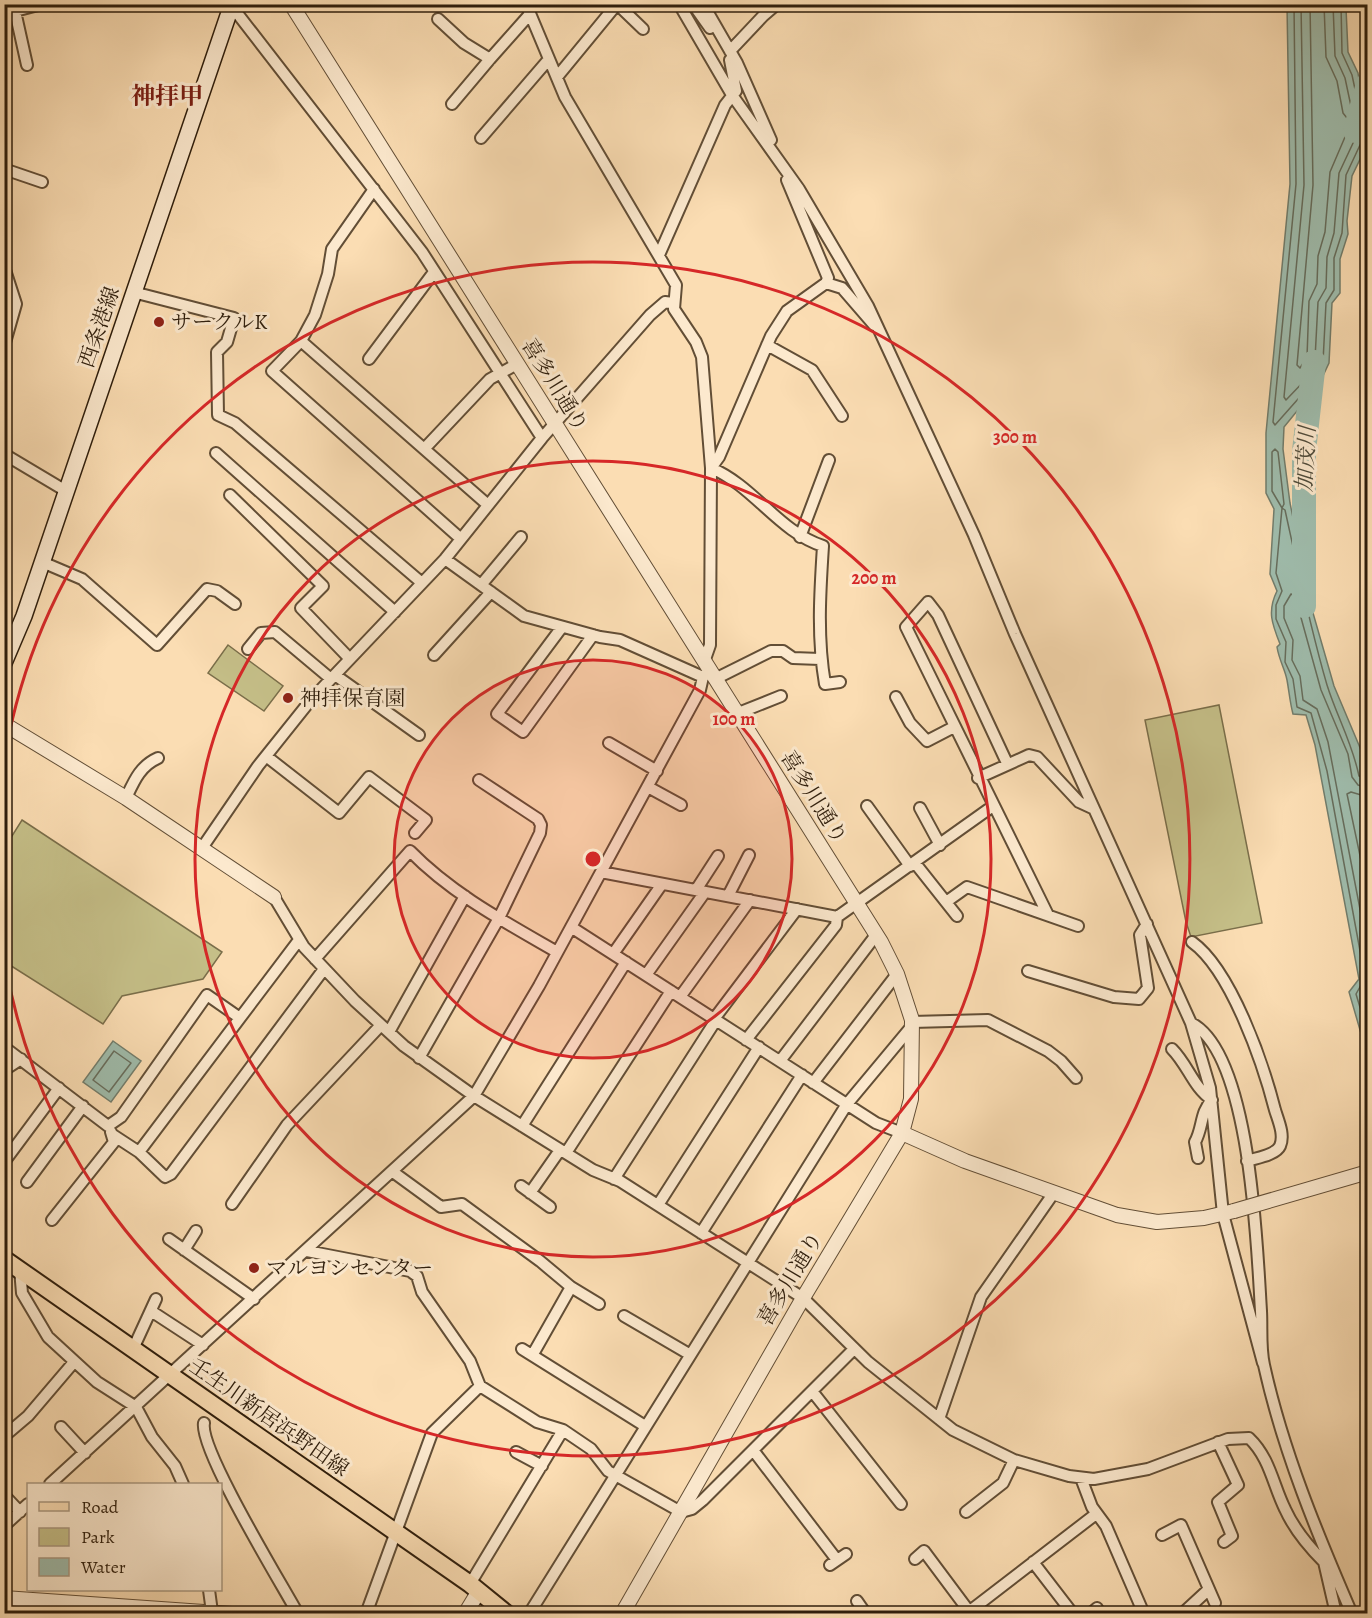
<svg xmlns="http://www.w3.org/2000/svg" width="1372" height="1618" viewBox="0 0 1372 1618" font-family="Alegreya,'Noto Serif JP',serif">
<rect width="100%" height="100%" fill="#fbddb3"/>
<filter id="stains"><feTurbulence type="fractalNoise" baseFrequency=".00333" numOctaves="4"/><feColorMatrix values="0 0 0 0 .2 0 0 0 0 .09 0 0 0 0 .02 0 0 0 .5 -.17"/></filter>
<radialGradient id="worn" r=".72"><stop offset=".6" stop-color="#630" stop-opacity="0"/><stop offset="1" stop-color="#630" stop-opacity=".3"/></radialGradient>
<path fill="#c5bf88" stroke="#7a6e4a" stroke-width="1.5" d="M228 645 283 686 264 711 208 673Z
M1219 705 1262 923 1191 937 1186 922 1145 720Z
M22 820 222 952 203 979 122 996 103 1024 5 962V847Z"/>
<path fill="#9fbcac" stroke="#727d6c" stroke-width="1.5" d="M1287 5H1349L1346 8 1348 52 1358 73 1367 132 1364 151 1352 176 1347 221 1348 234 1340 259V293L1332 303 1329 363 1319 384 1284 427 1283 449 1290 503 1311 606 1334 686 1361 750 1367 778V1054L1349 992 1359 979 1315 745 1306 715 1293 714C1290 703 1289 691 1287 680 1285 669 1279 660 1277 647L1280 644C1272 624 1267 611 1277 591L1270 574 1274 509 1266 493V433L1290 184Z
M113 1041 141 1061 111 1102 83 1082Z"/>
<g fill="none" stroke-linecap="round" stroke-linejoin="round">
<path stroke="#676d5c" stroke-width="1.5" d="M1294 4 1296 184 1273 422 1275 425 1314 381 1323 362 1326 303 1334 290V258L1342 233 1346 175 1360 145 1368 142
M1301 4 1304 185 1284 397 1286 400 1308 377 1315 359 1318 302 1326 288 1327 257 1334 233 1339 173 1354 141 1368 134
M1310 4 1313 185 1297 365 1300 368 1307 357 1309 301 1317 284 1318 256 1325 232 1330 172 1345 137 1354 127 1343 113 1337 81 1326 57 1324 4
M1333 4 1335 56 1345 78 1352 111 1358 118 1368 120
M1341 4 1342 53 1352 75 1359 108 1368 112
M1275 449 1278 452 1284 504 1282 508 1272 491V452Z
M1368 780 1359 776C1352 742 1337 717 1327 685 1310 627 1298 569 1285 510L1282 508 1276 573 1282 591 1276 605V619L1286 642 1285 662 1293 679 1297 707 1311 713 1327 771 1365 978 1356 994 1368 1034
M1368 788 1358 785 1352 777 1348 754 1321 690 1295 596 1291 594 1284 606V618L1293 640 1292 660 1300 676 1303 700 1317 709 1328 742 1368 951
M1368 797 1351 792 1347 794 1366 884 1368 906
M114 1051 131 1063 109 1092 93 1080Z"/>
<path stroke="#9fbcac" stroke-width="24" d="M1355 131 1368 84
M1304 606V451L1314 362"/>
<defs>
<path id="minor" d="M230 4 422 252 542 438
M526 4 565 97 676 285 674 309 696 342 702 357 711 468 710 645 704 662
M617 4 643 29
M679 4 732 95 799 189 868 306 974 535 1015 634 1191 1023 1210 1088 1223 1214 1263 1363
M693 4 710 28
M703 4 737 63 771 140
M438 19 464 43 490 59 530 14
M730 51 763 16 777 4
M27 65 15 11 42 4
M557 77 617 4
M452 104 490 59
M481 138 549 59
M4 169 42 182
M787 180 828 278 826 283 787 311 771 336 719 457 711 468C754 486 779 532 823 546 820 592 817 638 825 684L840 682
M659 255 725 105 736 91 730 60
M4 267 16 304 4 346
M826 283 842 288 874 325
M133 292 234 318 227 342 217 352 218 415 235 423 422 583
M301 341 315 315 328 274 332 249 374 189
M767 345 812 370 842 416
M369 359 434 272
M425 448 490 379 517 364
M216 453 395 612
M4 454 66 491
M230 495 323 586 301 608 350 659
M800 537 829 460
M461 539 272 371 301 341 488 505
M445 559 524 616 600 637 620 640 703 677
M42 562 82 579 157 645 207 589 217 591 235 604
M481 585 521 537
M562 627 497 714 523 732 593 635
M248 649 261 633 275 632 331 679
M434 655 491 592
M335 675 419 735
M715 679 771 651H783L793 658 820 659
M896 697 910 723 927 741 954 727
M736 714 781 696
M609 743 657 771
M266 756 339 813 369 777 426 820 415 833
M1007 763 938 615 928 602 906 627 1048 915
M978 778 1029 755 1037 757 1079 802 1092 808
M648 787 681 805
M126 798C134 781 140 766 158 758
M867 806 910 866
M920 808 940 845
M202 848 258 766 310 701 445 559 542 438 650 315 665 302 673 303
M915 863 957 916
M601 872 837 917 993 806
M696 890 718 856
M728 896 749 855
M274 897 304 947 355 1001 404 1046 474 1096 593 1170 620 1181 803 1298 868 1362 953 1430 1014 1460 1069 1476 1094 1479 1148 1469 1228 1439 1249 1438C1270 1458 1273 1485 1285 1509 1294 1529 1309 1547 1324 1562L1329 1560
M946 902 967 887 1078 926
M571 927 876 1123 902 1133
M1192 942C1231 970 1263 1063 1275 1110 1278 1120 1285 1135 1280 1146 1276 1155 1256 1158 1247 1161
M613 954 662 884
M315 959 410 851C452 894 505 922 557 952
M1028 971 1114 997 1139 999 1148 988 1140 935 1147 924
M646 975 705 892
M680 997 750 900
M714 1019 797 909
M912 1022 988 1020 1048 1051 1061 1061 1076 1078
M1191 1023C1251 1053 1257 1248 1261 1311 1262 1328 1260 1348 1264 1365 1283 1451 1317 1533 1352 1614
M389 1032 465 896
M746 1040 836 925 837 917
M4 1047 108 1126 121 1117 207 995 240 1018 299 940
M1172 1049C1188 1065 1193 1087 1212 1100 1200 1112 1203 1128 1195 1142L1198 1158
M419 1058 499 918 540 833 541 825 538 819 479 780
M780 1061 876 935
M4 1070 21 1059
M813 1083 897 974
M522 1126 626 962
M113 1135 139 1152 165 1177 171 1174 324 969
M139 1152 240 1018
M566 1153 671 991
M4 1162 59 1088
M393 1172 441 1207 462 1204 540 1261 571 1287 533 1354
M614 1179 716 1020
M27 1182 83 1106
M521 1186 550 1207
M530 1193 560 1150
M232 1204 287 1125 381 1025
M658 1205 759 1047
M52 1220 114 1142 111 1132
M701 1233 802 1075
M169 1239 254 1299
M184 1250 196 1231
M307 1251 410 1271 417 1276 422 1292 470 1361 480 1386 537 1422 563 1430 591 1449 608 1471 681 1512 692 1509 703 1500 854 1349
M20 1269 22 1293 48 1337 97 1382 136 1407 152 1437 175 1466 183 1484
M571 1287 599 1304
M151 1311 203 1345
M624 1316 689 1354
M133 1349 156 1299
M522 1349 645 1426
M812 1391 901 1504
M939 1419 981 1297 1053 1194
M204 1423C199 1449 281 1583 298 1614
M61 1427 85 1453
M4 1429 8 1433 28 1416 74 1362
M1218 1442 1238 1485 1218 1502 1232 1536 1224 1542
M753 1450 837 1560
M516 1452 542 1466
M1081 1478 1092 1507 1106 1526 1144 1614
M50 1484 474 1096 539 986 700 690 703 677 710 672
M4 1495 20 1512
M966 1512 1003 1483 1014 1460
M4 1526 28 1504
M1162 1535 1181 1525 1215 1603
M915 1559 924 1551 971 1614
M1033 1562 1073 1614
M1324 1562 1336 1614
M830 1565 846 1554
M470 1584 563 1430
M209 1590 212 1612
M857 1601 866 1614
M366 1614 432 1433 480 1386
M529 1614 847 1104 912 1026
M966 1614 1096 1514
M1090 1614 1097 1608
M1182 1614 1208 1590"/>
<path id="tertiary" d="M291 4 881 942 897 974 912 1020 911 1099 902 1133 803 1298 622 1614
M4 724 126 798 274 897
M902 1133 965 1161 1117 1215 1157 1222 1204 1218 1234 1211
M4 1598 232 1614
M465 1614 479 1591"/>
<path id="secondary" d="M4 663 24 616 232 4"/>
<path id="primary" d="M4 1259 470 1584 507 1614"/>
</defs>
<use href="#minor" stroke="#624e36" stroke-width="14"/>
<use href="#tertiary" stroke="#624e36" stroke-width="16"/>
<use href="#secondary" stroke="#2f1e0c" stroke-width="18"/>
<use href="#primary" stroke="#2f1e0c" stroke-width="20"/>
<use href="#minor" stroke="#fce9ce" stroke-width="10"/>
<use href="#tertiary" stroke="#fce9ce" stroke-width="14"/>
<use href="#secondary" stroke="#fce9ce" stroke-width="15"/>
<use href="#primary" stroke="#fbddb3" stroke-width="16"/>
<defs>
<path id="tertiary-bridge" d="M1234 1211 1368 1172"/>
</defs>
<use href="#tertiary-bridge" stroke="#624e36" stroke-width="16" stroke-linecap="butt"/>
<use href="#tertiary-bridge" stroke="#fce9ce" stroke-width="14"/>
</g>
<circle cx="593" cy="859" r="199" fill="#d62828" fill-opacity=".12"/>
<g fill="none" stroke="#d62828" stroke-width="3">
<circle cx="593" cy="859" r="199"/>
<circle cx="593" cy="859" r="398"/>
<path d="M5 755A597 597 0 1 1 5 963"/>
</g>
<g fill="#8f2418" stroke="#fce9ce" stroke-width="2">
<circle cx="159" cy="322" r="6"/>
<circle cx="288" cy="698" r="6"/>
<circle cx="254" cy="1268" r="6"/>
</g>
<g text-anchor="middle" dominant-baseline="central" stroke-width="6" stroke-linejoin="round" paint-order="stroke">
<g font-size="21" fill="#2f1e0c" stroke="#fce9ce" text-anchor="start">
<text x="171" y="322">サークルK</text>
<text x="300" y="698">神拝保育園</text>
<text x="266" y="1268">マルヨシセンター</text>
</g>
<g font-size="21" fill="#2f1e0c" stroke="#fce9ce">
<text transform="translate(99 327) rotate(-71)">西条港線</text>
<text transform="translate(555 385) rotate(58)">喜多川通り</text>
<text transform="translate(814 797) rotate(58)">喜多川通り</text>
<text transform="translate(790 1279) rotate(-59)">喜多川通り</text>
<text transform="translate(269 1417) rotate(35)">壬生川新居浜野田線</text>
</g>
<g font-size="22" font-style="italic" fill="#514d3c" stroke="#fce9ce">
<text transform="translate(1306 459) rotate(-87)">加茂川</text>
</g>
<g font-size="24" font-weight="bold" fill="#7a1f14" stroke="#fce9ce">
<text x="167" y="96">神拝甲</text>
</g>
</g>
<circle cx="593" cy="859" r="9" fill="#d62828" stroke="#fce9ce" stroke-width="3"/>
<g font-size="18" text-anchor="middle" font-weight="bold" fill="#d62828" stroke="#fce9ce" stroke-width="6" stroke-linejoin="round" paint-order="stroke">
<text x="1015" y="443">300 m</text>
<text x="874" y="584">200 m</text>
<text x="734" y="725">100 m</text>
</g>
<rect width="1372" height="1618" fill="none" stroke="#fbddb3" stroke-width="24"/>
<rect x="6" y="6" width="1360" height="1606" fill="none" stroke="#2f1e0c" stroke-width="3"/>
<rect x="12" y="12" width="1348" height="1594" fill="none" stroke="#2f1e0c" stroke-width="1.5"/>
<rect x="27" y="1483" width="195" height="108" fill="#fce9ce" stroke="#aa9880" stroke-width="1.5"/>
<rect x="39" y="1502" width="30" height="9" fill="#fbddb3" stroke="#aa9880" stroke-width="1.5"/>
<text x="81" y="1513" font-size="18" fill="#2f1e0c">Road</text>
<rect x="39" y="1528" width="30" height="18" fill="#c5bf88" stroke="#aa9880" stroke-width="1.5"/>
<text x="81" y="1543" font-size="18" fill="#2f1e0c">Park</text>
<rect x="39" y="1558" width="30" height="18" fill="#9fbcac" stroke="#aa9880" stroke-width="1.5"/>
<text x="81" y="1573" font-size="18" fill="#2f1e0c">Water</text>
<rect width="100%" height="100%" filter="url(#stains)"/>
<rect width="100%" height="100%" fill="url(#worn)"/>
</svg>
